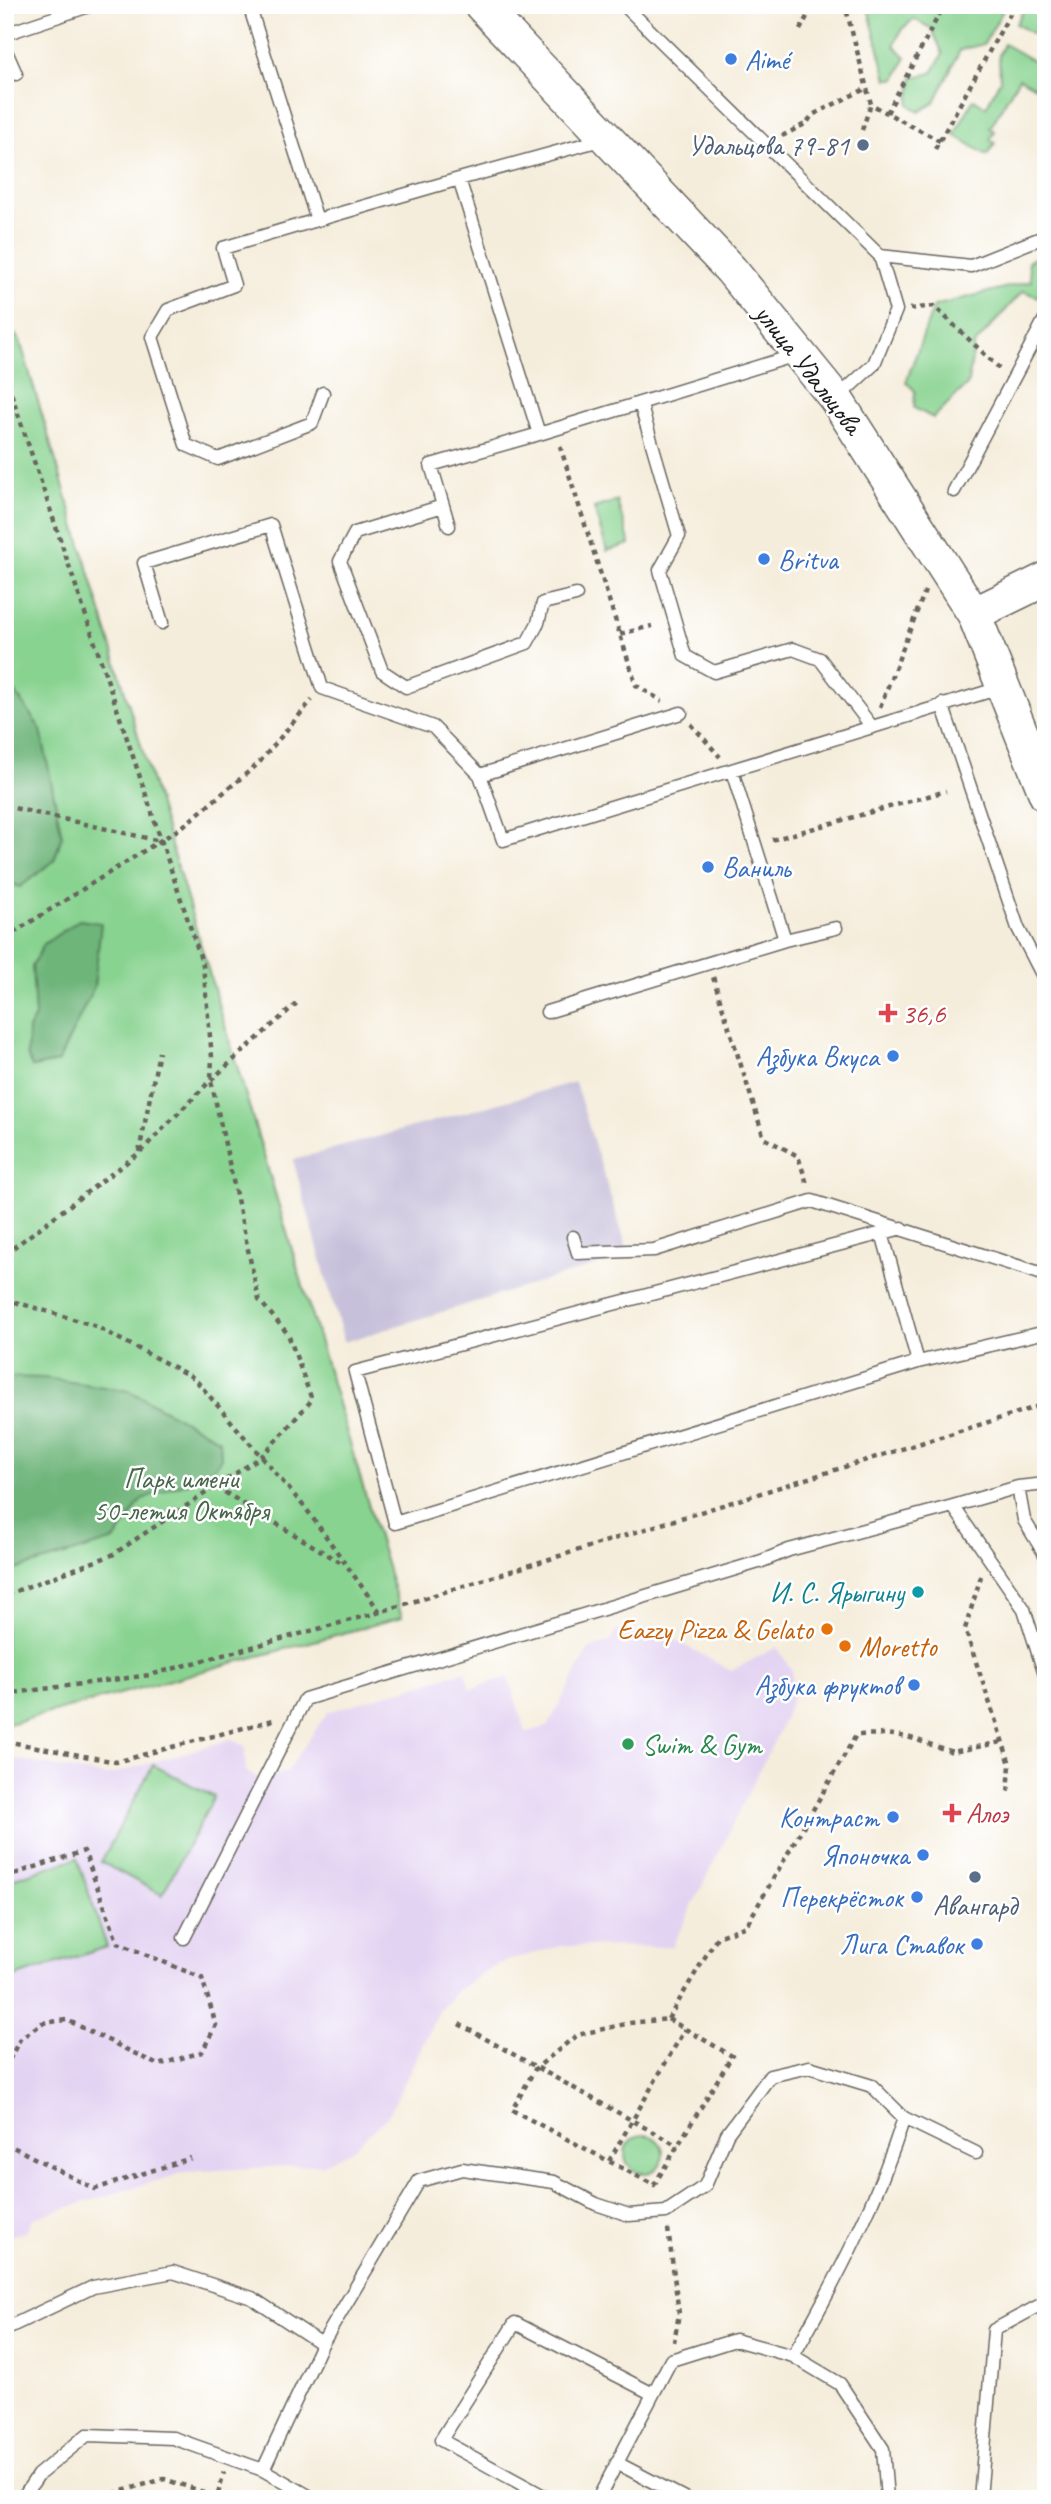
<svg xmlns="http://www.w3.org/2000/svg" width="1051" height="2504" viewBox="0 0 1051 2504" font-family="Caveat,sans-serif">
<rect width="100%" height="100%" fill="#fff"/>
<filter id="ink" filterUnits="userSpaceOnUse"><feTurbulence type="fractalNoise" baseFrequency=".0143" numOctaves="2"/><feDisplacementMap in="SourceGraphic" scale="14" xChannelSelector="R" yChannelSelector="G"/><feConvolveMatrix kernelMatrix="1 2 1 2 8 2 1 2 1" color-interpolation-filters="sRGB"/></filter>
<filter id="wash" filterUnits="userSpaceOnUse"><feTurbulence type="fractalNoise" baseFrequency=".00686" numOctaves="4" result="noise"/><feDisplacementMap in="SourceGraphic" scale="28" xChannelSelector="R" yChannelSelector="G"/><feGaussianBlur stdDeviation="1.57" result="paint"/><feColorMatrix in="noise" values="0 0 0 0 0 0 0 0 0 0 0 0 0 0 0 0 0 1.4 0 .05"/><feComposite in="paint" operator="in"/></filter>
<g filter="url(#wash)">
<rect width="100%" height="100%" fill="#f5eddb"/>
<path fill="#e3d3f2" d="M652 1627 731 1671 777 1647 792 1671V1699L780 1729 672 1947 560 1946 497 1964 458 1990 439 2011 388 2116 350 2151 323 2164 186 2172 33 2218 26 2232 5 2237V1757L106 1776 231 1739 245 1747 246 1771 263 1781 287 1771 328 1712 465 1671 470 1689 508 1677 526 1732 547 1727 589 1649 610 1642 616 1630 628 1636Z"/>
<path fill="#c6c0da" d="M575 1082 629 1255 344 1342 293 1160Z"/>
<path fill="#88d390" stroke="#527856" stroke-width="2" d="M867 5H1006L984 44 960 50 935 102 919 112 909 104 913 77 932 73 943 54 932 29 914 19 902 29 894 45 906 57 896 79H887Z
M1026 5H1046V41L1016 24Z
M1004 44 1046 68V93L1019 78 990 128 995 131 990 140 995 143 987 155 954 135 974 99 986 107 1000 80 999 55Z
M1046 250V297L1043 299 1023 291 974 345 968 384 933 418 914 408 915 391 906 382 934 306 1031 281 1028 262Z
M5 322 20 341 402 1617 5 1725Z
M617 501 630 544 607 551 594 508Z
M153 1765 214 1797 162 1895 101 1862Z
M77 1858 107 1947 5 1980V1881Z
M625 2154a19 19 0 1 1 38 0a19 19 0 1 1-38 0Z"/>
<path fill="#6eb57a" stroke="#45684b" stroke-width="2" d="M5 677 41 730 62 836 54 861 20 887 5 881Z
M79 920 101 923 94 987 58 1062 32 1067 27 1055 28 1029 35 1017 32 966 44 944Z
M7 1377 44 1378 130 1391 220 1440 221 1458 209 1475 142 1499 115 1540 5 1573Z"/>
</g>
<g filter="url(#ink)">
<g fill="none" stroke-linecap="round" stroke-linejoin="round">
<defs>
<path id="lane" d="M249 5 317 220 459 179 539 434 796 355
M624 5 880 256 971 266 1046 236
M5 34 92 5
M5 49 16 74
M459 179 604 139
M317 220 223 248 234 285 168 310 152 337 186 445 218 459 312 423 323 393
M836 399 874 364 896 310 880 256
M640 403 679 536 660 570 685 656 714 672 793 649 820 659 872 727
M954 491 1046 317
M443 506 355 533 340 561 382 671 406 687 527 643 538 623 543 603 576 595
M449 526 431 465 539 434
M162 623 144 563 271 525 322 688 433 727 480 775 503 840 1003 687
M942 704 1018 928 1046 982
M480 775 681 713
M785 940 836 928
M547 1012 785 940 732 771
M902 1228 355 1372 395 1523 918 1362 1046 1332
M882 1233 918 1362
M573 1237 578 1253 654 1250 812 1201 1046 1275
M1046 1484 1018 1487 1024 1520 1046 1556
M953 1506 1018 1487
M184 1938 305 1699 762 1561 789 1550 953 1506 1024 1609 1046 1678
M904 2118 976 2153
M5 2329 93 2287 173 2272 252 2298 322 2344
M617 2463 686 2499
M263 2470 322 2344 419 2181 462 2169 554 2182 596 2204 629 2215 666 2212 705 2186 727 2134 770 2076 809 2067 872 2086 904 2118C877 2202 837 2279 793 2356L840 2384 883 2449 887 2499
M22 2499 38 2475 87 2435 173 2438 263 2470 314 2499
M549 2499 441 2440 515 2323 653 2394
M598 2499 671 2360 735 2340 793 2356
M980 2499 994 2330 1046 2302"/>
<path id="secondary" d="M481 5 731 270 836 399 974 614 1046 795
M974 614 1046 579"/>
</defs>
<use href="#lane" stroke="#68655f" stroke-width="15"/>
<use href="#secondary" stroke="#68655f" stroke-width="36"/>
<path stroke="#68655f" stroke-width="4.5" stroke-dasharray="5 5" stroke-linecap="butt" d="M840 5 846 9 871 104 887 113
M800 30 813 5
M862 130 871 104
M782 136 807 123 812 115 867 88
M940 141 887 113 944 5
M935 149 1015 5
M910 309 934 306 999 368
M5 375 203 965 212 1057 211 1080 259 1300 288 1334 312 1400 262 1456 112 1555 5 1595
M560 446 636 685 662 701
M620 634 652 626
M880 707 925 591
M691 724 720 757
M5 806 160 841
M772 840 946 791
M5 938 182 827 258 764 312 700
M713 977 764 1138 798 1156 808 1187
M139 1152 159 1052
M5 1254 139 1153 211 1080 297 1003
M5 1299 93 1325 194 1378 307 1510 380 1612
M216 1487 343 1564
M981 1576 965 1629 1010 1764 1008 1795
M5 1694 150 1675 380 1612 1046 1404
M5 1741 116 1762 277 1719
M5 1877 84 1851 118 1943 202 1978 216 2025 202 2052 158 2065 67 2020 42 2023 20 2039 5 2068
M668 2019 732 2056 654 2185 512 2110 535 2069 577 2035 630 2023Z
M668 2019 717 1937 746 1926 856 1735 886 1734 908 1737 953 1752 1002 1742
M459 2024 678 2146
M5 2143 95 2189 191 2158
M609 2161 685 2029
M668 2229 679 2314 674 2342
M218 2494 224 2472
M94 2499 164 2479 225 2499"/>
<use href="#lane" stroke="#fff" stroke-width="12"/>
<use href="#secondary" stroke="#fff" stroke-width="33"/>
</g>
</g>
<g fill="#3f7fe0" stroke="#fff" stroke-width="2.5">
<circle cx="731" cy="59" r="7"/>
<circle cx="764" cy="559" r="7"/>
<circle cx="708" cy="867" r="7"/>
<circle cx="893" cy="1056" r="7"/>
<circle cx="914" cy="1685" r="7"/>
<circle cx="893" cy="1817" r="7"/>
<circle cx="923" cy="1855" r="7"/>
<circle cx="917" cy="1897" r="7"/>
<circle cx="977" cy="1944" r="7"/>
</g>
<g fill="#5c6f8a" stroke="#fff" stroke-width="2.5">
<circle cx="863" cy="145" r="7"/>
<circle cx="975" cy="1877" r="7"/>
</g>
<g fill="#e0444e" stroke="#fff" stroke-width="2.5">
<path d="M884.5 1002.5h7v7h7v7h-7v7h-7v-7h-7v-7h7z"/>
<path d="M948.5 1802.5h7v7h7v7h-7v7h-7v-7h-7v-7h7z"/>
</g>
<circle fill="#0f9aa8" stroke="#fff" stroke-width="2.5" cx="918" cy="1592" r="7"/>
<g fill="#e8710a" stroke="#fff" stroke-width="2.5">
<circle cx="827" cy="1629" r="7"/>
<circle cx="845" cy="1646" r="7"/>
</g>
<circle fill="#2e9e5b" stroke="#fff" stroke-width="2.5" cx="628" cy="1744" r="7"/>
<g text-anchor="middle" dominant-baseline="central" stroke-width="5" stroke-linejoin="round" paint-order="stroke">
<g font-size="28" fill="#366cbe" stroke="#fff" text-anchor="end">
<text x="745" y="59" text-anchor="start">Aimé</text>
<text x="778" y="559" text-anchor="start">Britva</text>
<text x="722" y="867" text-anchor="start">Ваниль</text>
<text x="879" y="1056">Азбука Вкуса</text>
<text x="900" y="1685">Азбука фруктов</text>
<text x="879" y="1817">Контраст</text>
<text x="909" y="1855">Японочка</text>
<text x="903" y="1897">Перекрёсток</text>
<text x="963" y="1944">Лига Ставок</text>
</g>
<g font-size="28" fill="#4e5e75" stroke="#fff" text-anchor="end">
<text x="849" y="145">Удальцова 79-81</text>
<text x="975" y="1905" text-anchor="middle">Авангард</text>
</g>
<g font-size="28" fill="#1c1c1c" stroke="#fff">
<text transform="translate(809 369) rotate(52)">улица Удальцова</text>
</g>
<g font-size="28" fill="#be3a42" stroke="#fff" text-anchor="start">
<text x="902" y="1013">36,6</text>
<text x="966" y="1813">Алоэ</text>
</g>
<g font-size="28" fill="#47654a" stroke="#fff">
<text x="181" y="1478">Парк имени<tspan x="181" dy="32">50-летия Октября</tspan></text>
</g>
<g font-size="28" fill="#0d838f" stroke="#fff" text-anchor="end">
<text x="904" y="1592">И. С. Ярыгину</text>
</g>
<g font-size="28" fill="#c56008" stroke="#fff" text-anchor="end">
<text x="813" y="1629">Eazzy Pizza &amp; Gelato</text>
<text x="859" y="1646" text-anchor="start">Moretto</text>
</g>
<g font-size="28" fill="#27864d" stroke="#fff" text-anchor="start">
<text x="642" y="1744">Swim &amp; Gym</text>
</g>
</g>
<rect width="1051" height="2504" fill="none" stroke="#fff" stroke-width="28"/>
</svg>
